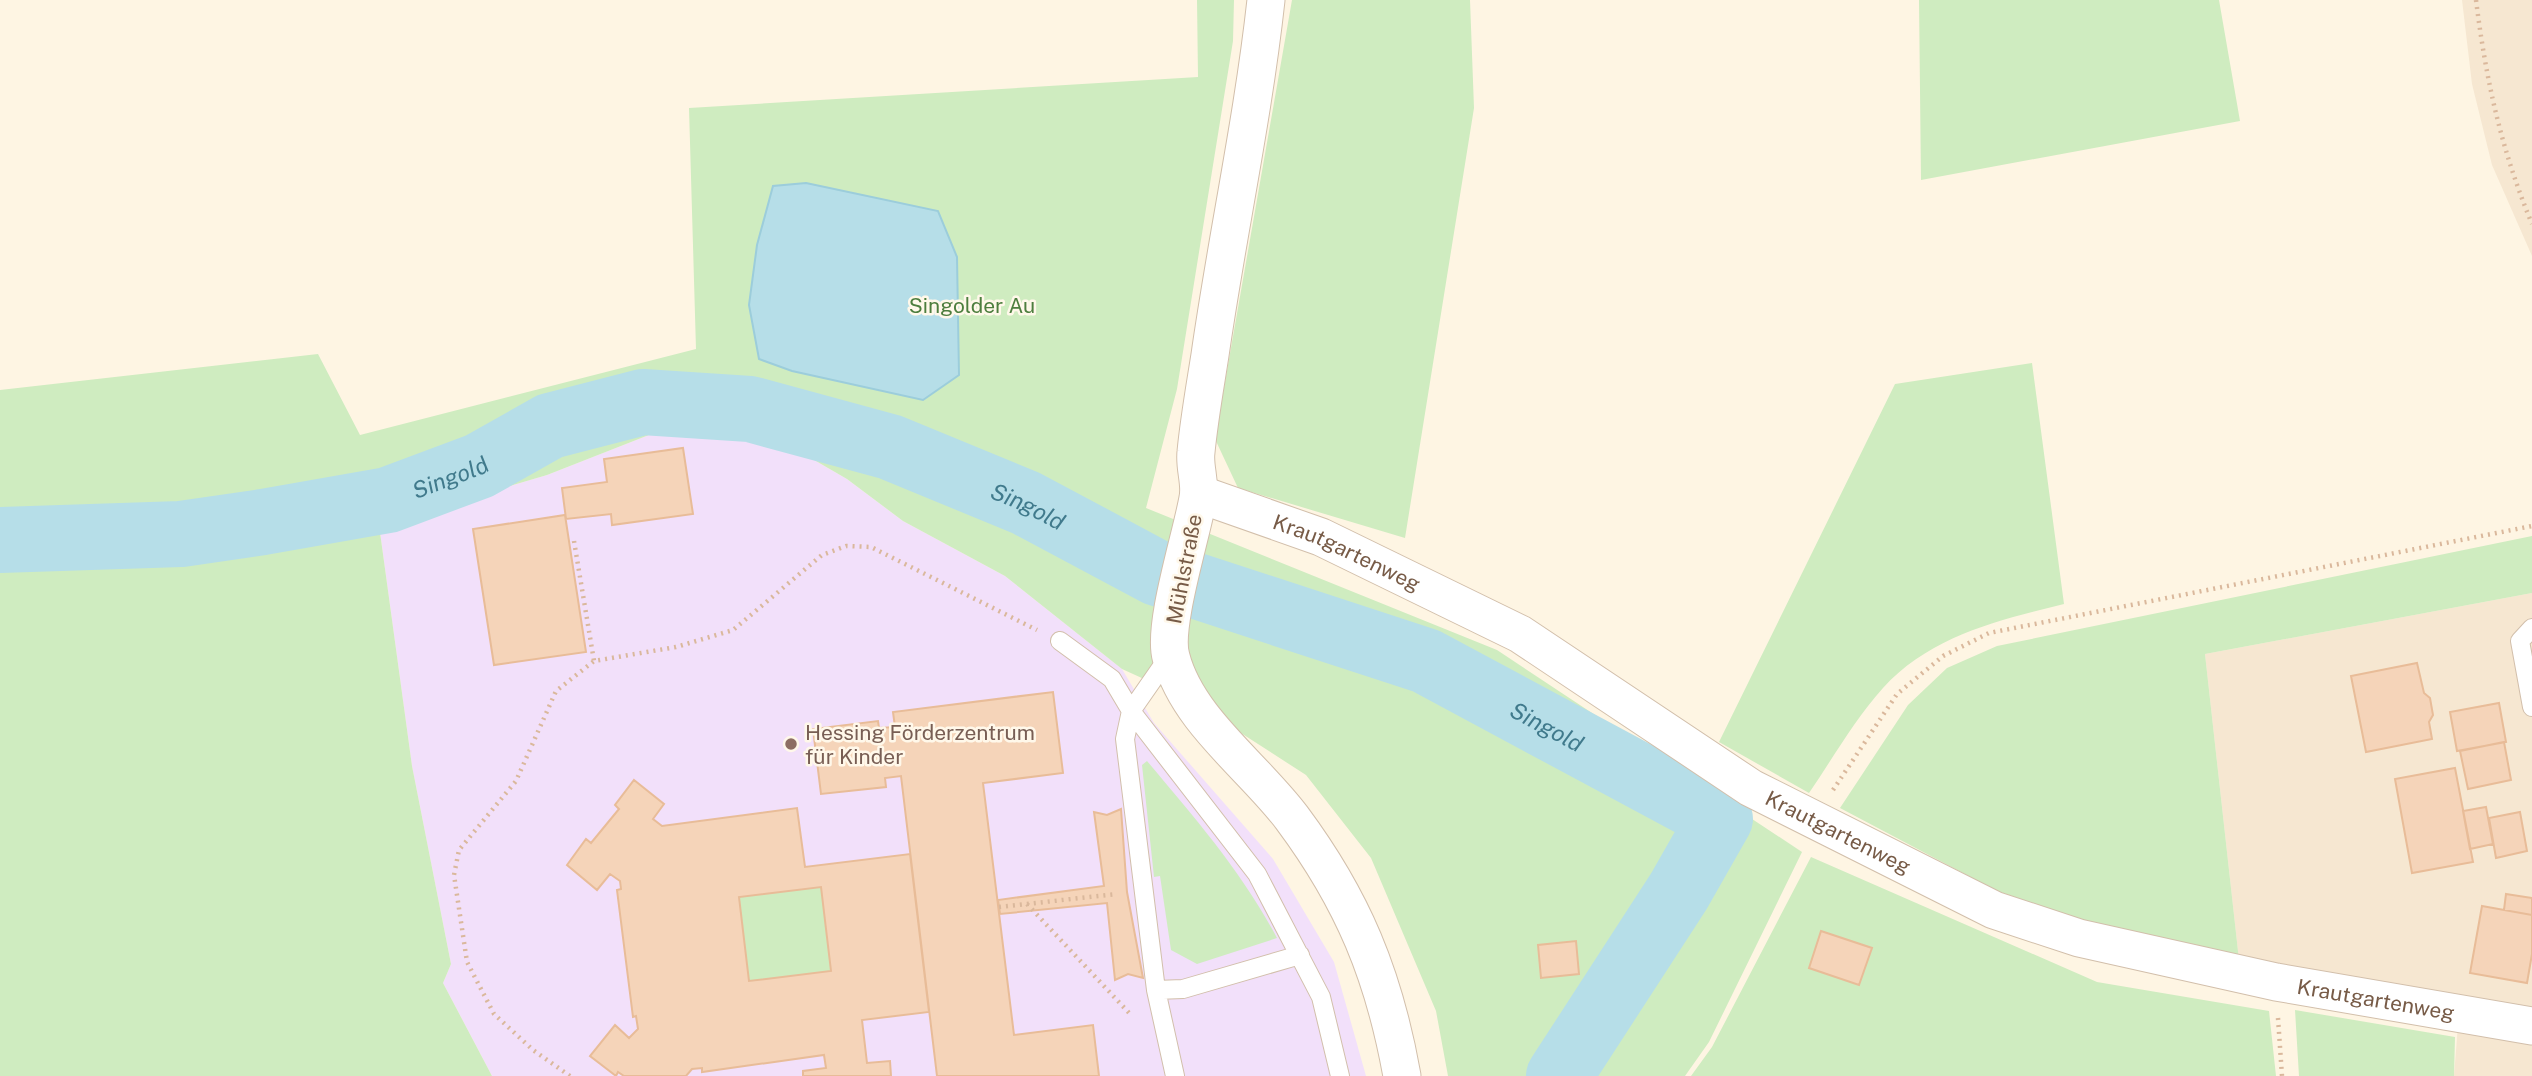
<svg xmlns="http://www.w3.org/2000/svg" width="2532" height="1076" viewBox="0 0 2532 1076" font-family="'Public Sans',sans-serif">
<rect width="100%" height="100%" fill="#fef5e3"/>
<path fill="#f6e7d1" d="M2462 0H2532V256L2492 165 2472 84Z
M2532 593V1076H2454L2460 1000 2239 960 2205 654Z"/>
<path fill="#f2e0fa" d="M654 433 758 442 809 457 847 479 903 521 1005 576 1122 669 1154 723 1273 859 1334 962 1366 1076H492L443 983 451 964 412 766 379 525 547 475Z"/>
<path fill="#cfecc0" d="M1197 0H1234L1233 41 1177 389 1146 508 1497 650 1802 852 1709 1042 1685 1076H1448L1436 1011 1371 858 1306 775 1188 699 1122 669 1005 576 903 521 847 479 809 457 758 442 654 433 547 475 379 525 412 766 451 964 443 983 492 1076H0V390L318 354 360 435 696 349 689 108 1198 77Z
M1292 0H1470L1474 108 1405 538 1238 488 1215 439Z
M1919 0H2219L2240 121 1921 180Z
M2032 363 2064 604C1999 620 1930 636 1883 688 1855 719 1833 758 1809 793L1719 742 1895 384Z
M2532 536V593L2205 654 2239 960 2085 921 1997 891 1840 808 1908 705 1947 668 1997 646Z
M1147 761C1195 818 1242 872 1277 938L1197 964 1171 950 1160 876 1154 877 1142 765Z
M1811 857 2097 982 2269 1011 2276 1076H1691L1712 1047Z
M821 887 831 971 749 981 739 897Z
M2295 1010 2455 1037 2454 1076H2299Z"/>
<path fill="#b6dee8" stroke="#9ccddb" stroke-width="2" d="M806 183 938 211 957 257 959 375 923 400 792 371 759 359 749 305 757 245 773 186Z"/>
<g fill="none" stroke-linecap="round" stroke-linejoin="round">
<path stroke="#b6dee8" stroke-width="66" id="s1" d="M0 540 181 534 263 522 388 500 479 466 550 426 643 402 750 409 890 447 1026 503 1157 573 1426 661 1720 819 1679 891 1559 1076"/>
</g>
<path fill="#f5d4b9" stroke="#e8bc98" stroke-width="2" fill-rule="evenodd" d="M683 448 693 514 612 525 611 514 566 519 562 488 607 482 604 459Z
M565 515 586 652 494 665 473 529Z
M2417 663 2424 693 2430 698 2433 715 2429 722 2432 739 2366 752 2351 676Z
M1053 692 1063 773 983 783 1014 1035 1093 1025 1099 1076H937L901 776 885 778 886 787 821 794 813 729 878 721 879 728 895 727 893 712Z
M2499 703 2506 742 2457 751 2450 712Z
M2504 742 2511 780 2468 789 2460 751Z
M2455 768 2473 862 2412 873 2395 779Z
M634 780 664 804 653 819 662 826 797 808 805 867 910 854 929 1012 862 1020 867 1063 890 1061 891 1076H803V1071L826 1068 824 1055 702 1072V1068L692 1069 686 1076H624L618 1072 616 1076 590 1056 615 1025 629 1038 638 1029 636 1016 633 1017 617 890 621 889 620 881 610 874 597 890 567 865 586 839 591 843 619 809 615 805ZM821 887 831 971 749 981 739 897Z
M2486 807 2493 844 2470 849 2463 811Z
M1121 809 1127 892 1143 978 1128 974 1115 980 1107 903 1000 914 998 900 1104 886 1094 812 1107 815Z
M2520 812 2527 851 2496 858 2489 818Z
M2506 894 2532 898V915L2504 910Z
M2482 906 2532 915V954L2527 983 2470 973Z
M1821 931 1872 948 1859 985 1809 968Z
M1576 941 1579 974 1541 978 1538 945Z"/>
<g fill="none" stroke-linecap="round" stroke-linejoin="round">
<defs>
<path id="lane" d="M2532 628 2520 641 2532 707
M1060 641 1112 679 1131 711 1257 874 1321 997 1340 1076
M1170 655 1131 711 1125 739 1156 990 1183 989 1300 955
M1156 990 1175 1076"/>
<g id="street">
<path d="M1266 0C1253 119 1227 236 1210 355 1205 387 1199 420 1196 452 1194 467 1201 483 1198 498 1192 534 1162 626 1171 657 1187 720 1254 767 1292 818 1353 900 1384 975 1402 1076"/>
<path id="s2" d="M1199 494 1321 537 1520 634 1751 788 1994 910 2079 938 2276 982 2532 1026"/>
</g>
</defs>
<use href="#lane" stroke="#d2bfab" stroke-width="20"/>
<use href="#street" stroke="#d2bfab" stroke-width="39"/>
<path stroke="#dab89c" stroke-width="4.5" stroke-dasharray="2 5" stroke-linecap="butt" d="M2476 0C2486 80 2501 149 2532 224
M574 541 594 661
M1833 790 1897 694 1943 656 1989 633 2532 526
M1027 904 1132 1016
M999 907 1117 894
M2278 1018 2282 1076
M570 1076 533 1050 494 1014 467 962 454 875 459 850 516 781 556 691 594 661 676 647 733 630 822 555 846 546 871 547 1037 630"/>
<use href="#lane" stroke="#fff" stroke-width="18"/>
<use href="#street" stroke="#fff" stroke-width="37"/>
</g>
<circle fill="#8d6e63" stroke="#fff8ea" stroke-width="2.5" cx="791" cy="744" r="7"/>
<g text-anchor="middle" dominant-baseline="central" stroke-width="5" stroke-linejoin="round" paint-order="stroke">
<g font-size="21" fill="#4d7e3e" stroke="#fff8ea">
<text x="972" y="305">Singolder Au</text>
</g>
<g font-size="21" fill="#775b47" stroke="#fff8ea">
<text stroke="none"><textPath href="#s2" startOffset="159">Krautgartenweg</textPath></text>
<text transform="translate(1184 569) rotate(-79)">Mühlstraße</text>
<text stroke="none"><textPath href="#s2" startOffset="726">Krautgartenweg</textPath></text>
<text stroke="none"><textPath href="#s2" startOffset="1293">Krautgartenweg</textPath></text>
</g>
<g font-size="21" fill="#785e54" stroke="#fff8ea" text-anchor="start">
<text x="805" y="732">Hessing Förderzentrum<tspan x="805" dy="24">für Kinder</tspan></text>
</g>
<g font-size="23" font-style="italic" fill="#407a8c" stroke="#fff8ea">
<text stroke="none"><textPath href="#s1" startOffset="457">Singold</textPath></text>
<text stroke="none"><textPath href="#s1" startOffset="1068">Singold</textPath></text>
<text stroke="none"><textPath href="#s1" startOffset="1634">Singold</textPath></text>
</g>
</g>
</svg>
